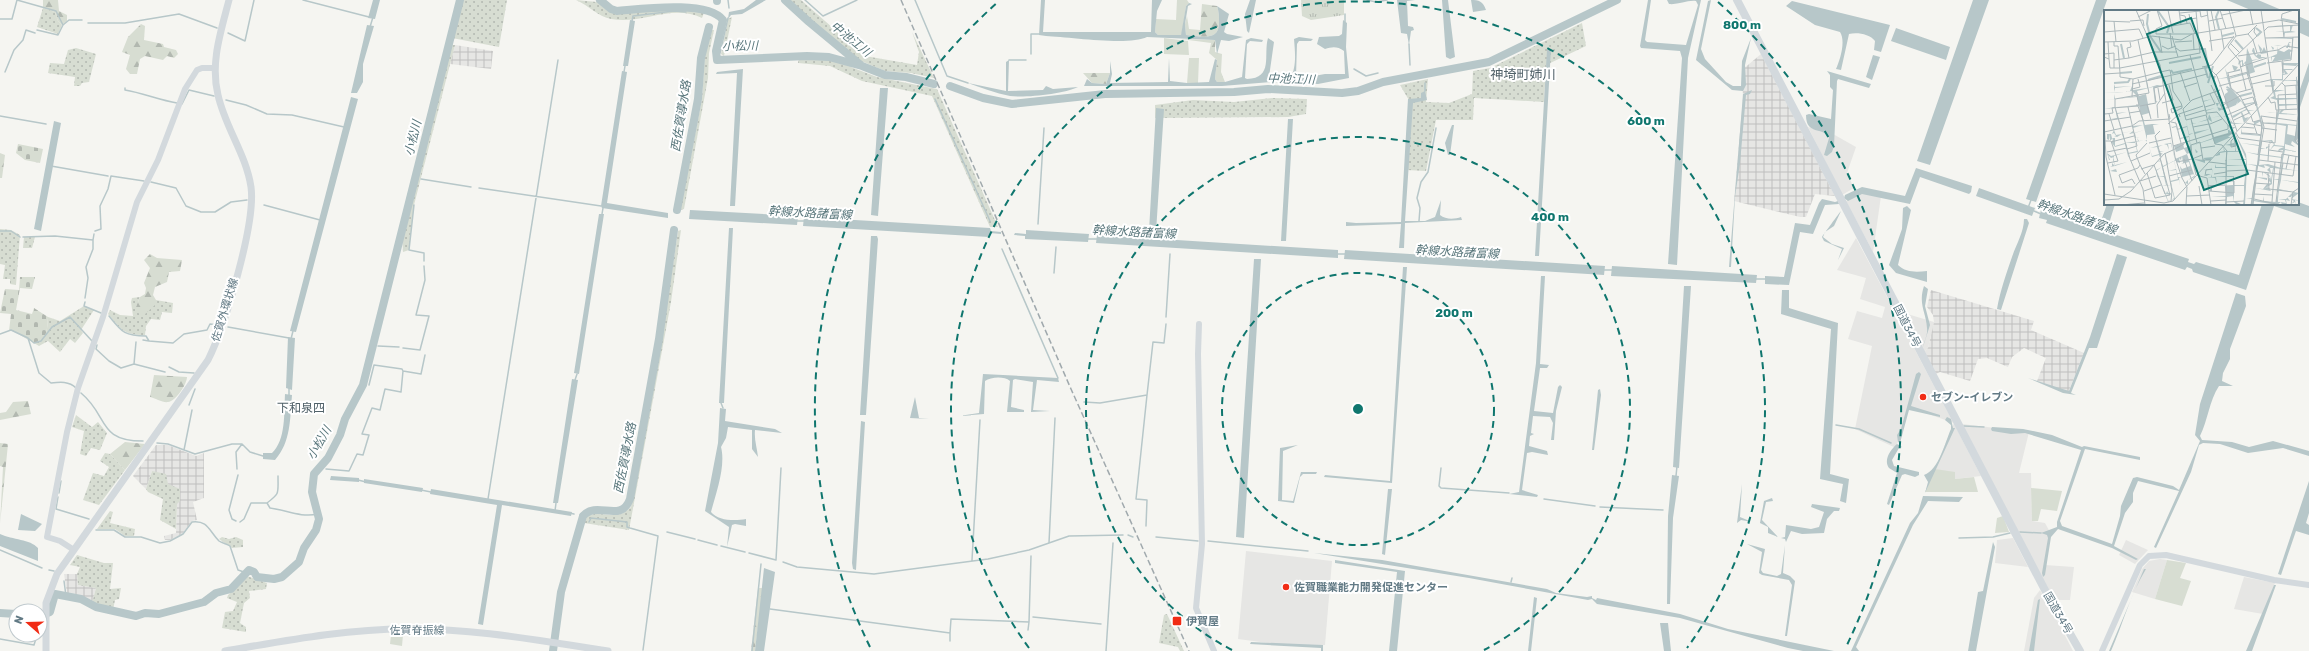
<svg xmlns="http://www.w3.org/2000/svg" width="2309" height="651" viewBox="0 0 2309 651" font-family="Rubik,'Noto Sans JP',sans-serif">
<defs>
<pattern id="industrial-grid" width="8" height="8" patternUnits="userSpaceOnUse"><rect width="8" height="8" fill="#e6e6e4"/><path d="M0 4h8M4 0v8" fill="none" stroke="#bebfbe"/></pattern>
<pattern id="grass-dots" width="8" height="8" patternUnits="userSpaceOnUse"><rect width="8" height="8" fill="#d7ddd2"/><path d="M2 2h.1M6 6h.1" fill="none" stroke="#b2b8b0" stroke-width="1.8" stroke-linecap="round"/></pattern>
<pattern id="forest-firs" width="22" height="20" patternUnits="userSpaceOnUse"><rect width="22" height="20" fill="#d7ddd2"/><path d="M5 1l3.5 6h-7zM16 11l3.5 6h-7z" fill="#b2b8b0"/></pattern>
<pattern id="cemetery-stones" width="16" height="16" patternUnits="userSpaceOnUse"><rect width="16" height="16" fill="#d7ddd2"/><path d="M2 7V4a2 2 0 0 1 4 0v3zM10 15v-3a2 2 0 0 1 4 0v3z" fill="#b2b8b0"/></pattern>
<pattern id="park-tufts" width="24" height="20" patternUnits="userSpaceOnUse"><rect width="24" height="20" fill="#d7ddd2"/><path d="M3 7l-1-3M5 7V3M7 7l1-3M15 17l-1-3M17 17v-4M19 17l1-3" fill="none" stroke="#b2b8b0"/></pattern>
</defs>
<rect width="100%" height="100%" fill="#f5f5f1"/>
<path fill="#e6e6e4" d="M1808 127 1833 134 1856 147 1847 173 1854 188 1842 195Z
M1862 193 1881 196 1873 252 1846 201Z
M1856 238 1954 424 1981 476 1955 479 1935 469 1954 423 1908 407 1896 448 1855 429 1872 346 1848 339 1857 311 1882 318 1885 307 1860 299 1866 278 1837 270Z
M1904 313 1934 322 1928 348 1924 352Z
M1962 424 2029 432 2019 473H2031L2032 521 2045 523 2050 532 2045 565 2074 567 2070 600H2054Z
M2013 538 2028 567 1995 563 1997 540Z
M2126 540 2148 550 2135 564 2119 555Z
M1246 551 1332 561 1325 645 1292 646 1238 639Z
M2160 559 2167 560 2155 599 2132 592 2142 569 2149 561Z
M2244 577 2275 583 2263 614 2234 609Z
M2040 590 2059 624 2073 651H2024L2034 598Z"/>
<path fill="url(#industrial-grid)" d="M455 45 493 51 491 69 450 64Z
M1761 54 1835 196 1815 194 1806 217H1800L1734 201 1743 98 1742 70Z
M1931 290 2034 321 2031 330 2084 353 2068 393 2037 381 2046 358 2024 348 2012 357 2008 367 1987 358 1978 359 1970 381 1940 372 1936 374 1924 352 1928 348 1934 322 1933 315 1927 307Z
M156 445H168L196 456 204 453V498L193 502 197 520 192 521 182 534 170 540H165L164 536 176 533 177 504 168 484 152 471 146 489 133 476Z
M64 574H77L78 585 96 588 92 603 67 593Z"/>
<path fill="url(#grass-dots)" d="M462 0H507L499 47 452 38Z
M576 0 597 2 611 13 676 6 704 13 702 18C672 3 642 25 611 19 599 17 588 5 576 0Z
M789 0H801L865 56 917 65 919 52 912 32 934 78 911 73 885 71 861 61 810 20Z
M43 8 55 12 58 21 62 25 58 34 37 27Z
M732 17 724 56 721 54 728 19Z
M1582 23 1586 46 1546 65 1544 102 1474 98 1473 120H1436L1426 171 1407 170 1410 102 1400 85 1428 79 1426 102 1449 103 1472 94 1473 71 1490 68Z
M711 30H714L709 53 708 78 684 209 680 210 702 99 705 52Z
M451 45H455L414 205 409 250 403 252 402 235Z
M76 48 96 54 89 82 82 83 80 86H74L75 77 48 73 50 63 64 64 68 50Z
M799 58 830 59 877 77 937 89 998 227H990L932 96 862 81 830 66 798 63Z
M1272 98 1307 99 1306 114 1288 117 1155 118V105L1193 100 1234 102Z
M0 229 11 230 20 235 16 285 10 284V279H3L5 265 0 264Z
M681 230 671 302 629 530 584 523 586 516C604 509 615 523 631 507L665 317 678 231Z
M24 237H35L32 248H23Z
M140 297 136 307 156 304V300L173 303 172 313 162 312 160 320 151 319 146 326 145 335C123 335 121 329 108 314L110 310 120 315 133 316 131 302 132 298Z
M84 306 94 310 81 330 83 333 75 343 70 339 60 352 48 341 39 346 34 343C48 339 47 329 48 317L60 321Z
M76 415 92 427 98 422 107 433 100 450 91 448 86 456 80 454 84 431 72 427Z
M105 453 110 454 125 470 99 505 83 500 93 473 104 476 109 467 100 461Z
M152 471 166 474 168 484 180 489V501L177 504 176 529 160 520 163 499 148 492 146 489Z
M110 511 113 512 110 523 135 529 134 536H125L115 529H97Z
M222 537 229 539 236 537 243 540V547L232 548 219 539Z
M77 555 104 563H113L110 589 121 588 119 599 115 600 113 610 92 603 96 588 78 585 77 574 80 567 70 565Z
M247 576 267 583 266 589 249 591 250 598 244 603 240 623 246 627V632L222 628 225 612 233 611 237 602 227 598 228 595 239 586Z
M1167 614 1184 651H1180L1178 647 1159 643 1164 615Z"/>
<path fill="url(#forest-firs)" d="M43 0H61H58L59 11 67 15V21L62 25 58 21 55 12 43 8Z
M1202 4 1217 6C1219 12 1219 17 1219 23 1219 42 1200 36 1186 35L1185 24 1187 16 1189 29 1200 30Z
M141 24 145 26 144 40 163 44 164 47 176 50 178 54 174 58 167 56 163 60 145 56 140 59 137 74H130L126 69 130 55 122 52 128 37Z
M1181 39 1215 40V52L1222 54 1221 72 1225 82H1217L1215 79 1217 60 1209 53 1211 43Z
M1083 73H1110L1106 84 1092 83Z
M0 153 5 155 2 178H0Z
M150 254 157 258 182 260 180 271 169 272 167 282 155 287 153 295 156 300V304L144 315 139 314 136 307 140 297 145 294 146 288 144 283 150 268 144 260Z
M154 375 187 377C187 384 176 401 168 402 163 403 155 398 150 397Z
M28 401 31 414 0 420V413L6 412 13 402Z
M125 442 145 444 125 470 110 454Z
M0 443 8 444 0 524 3 467 0 466Z
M758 588H763L755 651H751Z"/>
<path fill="url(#cemetery-stones)" d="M18 144 43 149 40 163 25 160 16 153Z
M20 277H35L32 289 20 288 16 310 32 314 34 308 48 317C47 329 48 340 34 343L11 330 9 331 11 314 0 313 5 289 19 290Z"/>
<path fill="url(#park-tufts)" d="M1301 0H1344V15L1311 20 1302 16Z"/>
<path fill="#d7ddd2" d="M1177 0H1187L1189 3 1186 6 1182 33 1181 35H1158L1155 32 1156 19 1176 20Z
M1164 38 1188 41 1189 55 1164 54Z
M1189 58H1199L1198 83H1187Z
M1935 469 1955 472V479L1974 477 1978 492H1925Z
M2031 488 2062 491 2057 511 2041 509 2038 521H2032Z
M2003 516 2009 532 1995 533 1997 518Z
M2167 560 2186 563 2180 578 2191 581 2182 606 2155 599Z
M391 635H403L402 646 390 644Z"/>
<path fill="#b7c7c9" d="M373 0H380L375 19 368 18Z
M756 0H766L742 14 731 15 728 19 729 12 744 9Z
M1041 0H1045L1043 32H1151L1152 0H1162L1157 11 1155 32 1158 35H1181L1186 6 1189 3 1192 4 1188 6 1185 24 1186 35C1200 36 1219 42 1219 23 1219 17 1219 12 1217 6L1229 14 1224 32 1227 34 1243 37 1229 41 1221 40 1217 54 1215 40 1147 37C1129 46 1069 37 1046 36L1039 35Z
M1250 0H1256L1249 33 1247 31 1245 14Z
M1397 0H1415L1407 1 1408 26 1413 27 1414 30 1411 31 1409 45 1407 34 1401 33Z
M1442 0H1448L1455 57 1450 59 1446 57Z
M1471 0C1479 0 1483 1 1486 10L1473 12Z
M1648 0H1651L1645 40 1647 42 1686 45 1698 5 1696 1C1687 0 1678 5 1669 4L1667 0H1701L1688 58 1677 265 1668 264 1682 58 1680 51 1641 48 1640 46Z
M1711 0 1701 49 1705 59 1726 82 1733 86H1741L1742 61 1751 38 1745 65 1746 85 1743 91 1732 90 1696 60 1708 1Z
M1973 0H1989L1930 165 1917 161Z
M2096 0H2107L2036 202 2026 199Z
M2227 0H2258L2284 11H2253Z
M1792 1 1890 25 1881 52 1874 50 1875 41C1870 34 1857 32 1849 34L1841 70 1836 69C1840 60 1846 41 1840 32L1815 25 1786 6Z
M2298 16 2309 21V37L2298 32Z
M630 20 635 21 628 66H623Z
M1343 20 1347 23 1346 47 1349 78 1318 84 1271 82 1222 86H1084L1087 79 1092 83 1106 84 1110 73V61L1112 74 1110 83 1168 82 1169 58 1170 81 1187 83 1209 82 1215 59 1217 60 1215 79 1217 82H1225L1242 77 1246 40 1251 38 1263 40 1262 42 1250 41 1247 44 1245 78 1247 79C1274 78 1263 55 1268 38L1274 42 1269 77 1290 79C1297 67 1295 52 1294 39L1299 37 1313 39 1311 41H1299L1297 44 1296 76 1303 78 1325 74H1345L1344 51C1337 46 1332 47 1325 49L1317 44 1319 37 1339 36 1342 34Z
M367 25 374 26 363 64V82L357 93H351Z
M1896 28 1950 47 1946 60 1891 41Z
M1551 49 1539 256H1535L1547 50Z
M1873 55 1880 57 1872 80 1866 77Z
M1009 60 1008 91 1043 90 1046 86 1053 89 1078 87C1064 94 1025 98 1010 96 995 93 982 88 968 83L1006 91V62Z
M2309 63V81L2298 113V95Z
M743 69 735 206H730L737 73 716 74 717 72Z
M622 71 627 72 607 203 668 213V218L602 208 601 206Z
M1827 71 1871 84 1869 88 1838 79 1837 81 1834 146 1832 152 1827 156 1824 155 1829 138C1823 126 1806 136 1806 115L1809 114 1831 119 1833 90 1830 87V75Z
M880 88H888L878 216 871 215Z
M1752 90 1750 94 1746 95 1740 163 1735 197 1731 267H1729L1743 94Z
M1425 91 1427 100 1413 103 1405 221H1425L1435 217 1441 200 1440 215C1446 220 1455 219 1461 217L1462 220 1405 223 1404 248H1399L1401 224 1346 226V222L1356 223 1401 222 1408 99 1421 98V93Z
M351 97 358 99 296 332 290 331Z
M1156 108 1164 109 1156 232 1149 231Z
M1288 119H1293L1286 241H1281Z
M54 121 61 123 41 231 34 229Z
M1452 125H1454L1450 155H1448L1445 143Z
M1916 168 1972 186 1971 192 1969 194 1920 177 1910 204 1862 194 1848 201 1844 198 1845 195 1862 187 1905 196Z
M1979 188 2035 208 2032 216 1976 196Z
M1822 199 1835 202 1838 201 1839 204 1825 205 1813 234 1800 232 1789 285 1765 284V276L1784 277 1795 223 1810 225 1819 203Z
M2298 202 2309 206V218L2274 206 2246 290 2193 272 2192 269 2187 267 2185 270 2046 223 2047 220 2039 218 2041 210 2189 259 2188 262 2194 264 2196 262 2239 275 2262 204H2298Z
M2107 204H2115L2108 227 2100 224Z
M1907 206 1911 210 1898 265C1906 273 1917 272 1927 271V282L1896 273 1889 265 1902 229 1903 208Z
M690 210 798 216 797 225 689 219Z
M1841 211 1834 226 1825 232 1823 237 1832 244 1844 248 1838 260 1842 249 1824 241 1822 237C1823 235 1840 212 1841 211Z
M599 214H604L579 374 574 373Z
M804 217 990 228 991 231 1001 232V234L990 233 989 237 803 226Z
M2024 219H2027L2029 223 2001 310 1997 309C2000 292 2006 274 2012 257 2016 245 2024 232 2024 219Z
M729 228H733L724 403H719Z
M1026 230 1089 234 1088 242 1025 239V236L1014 235 1015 233 1026 234Z
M1097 235 1338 250V258L1096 243Z
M871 236H877L878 239 866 415H860Z
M1345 250 1605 266 1604 275 1344 259Z
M2117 254 2127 257 2097 348H2089L2071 393 2076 395 2063 393 2028 378 2069 391 2090 337Z
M1254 259H1261L1244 538 1236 537Z
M1612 266 1757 275 1756 283 1611 276Z
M1403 267H1407L1392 483 1324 477 1325 475 1390 481Z
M1541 276H1545L1540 364 1549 365 1547 368H1540L1534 411 1553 413 1558 387 1560 385 1562 387 1556 411 1554 440H1551L1553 423 1550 417 1533 416 1531 433 1534 434 1530 436 1529 446 1547 451 1548 455 1532 452 1527 453 1522 490 1538 495 1537 497 1509 494 1519 492 1536 363Z
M1684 286H1691L1679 468 1673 467Z
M1924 286 1928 289 1925 306 1930 325 1923 347C1924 341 1928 335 1927 328 1926 312 1918 304 1924 286Z
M1782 290H1789V308L1838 323 1830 474 1849 479 1846 503 1840 501 1843 484 1820 479 1831 329 1781 314Z
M2236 293 2245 296 2246 306 2230 349V359L2223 373 2222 381 2233 386H2219C2209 401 2208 420 2200 436L2202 440 2232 442 2249 447 2273 441 2309 451V456L2283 448 2248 453 2220 444 2203 443 2199 445 2191 472 2156 548 2154 547 2179 491 2138 481 2133 493V502L2125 513 2114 546 2138 559 2136 560 2112 548 2058 529 2051 537 2045 575 2043 577 2042 573 2048 538 2047 535 2041 533 2057 527V522L2081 450 2025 433 2011 434 1992 431 1991 429 1992 427 2023 429 2052 435 2082 447 2084 446 2140 457V460L2085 449 2060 521 2062 526 2112 544 2120 516 2121 506 2133 478 2137 477 2173 486 2179 490 2200 441 2195 435 2200 404Z
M288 337 295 338 292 390 286 388Z
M1919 372 1921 374 1911 406 1940 415V417L1909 410 1900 443 1898 442 1897 435 1901 429 1916 374Z
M983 374 1058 378 1059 382 1037 380 1033 410 1050 411 1031 412 1033 382 1015 379 1013 380 1011 407 1024 410V412H1007L1010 381C1004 376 991 377 985 381L984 414 959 416 979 413Z
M572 379 578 380 558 503H553Z
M1600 389 1601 395 1594 450H1592L1598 390Z
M285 394 292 395C290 419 291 442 275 460L263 459V453H272C286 440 284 413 285 394Z
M915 397 919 418 929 419 910 418Z
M720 408 726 409 725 421 775 429 782 433 755 430C754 440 757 447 758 457L752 449V430L728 427 726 438 721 447C726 466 716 493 711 512 718 521 735 521 746 519V526L735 524 732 525 727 547 729 527 705 511 718 443Z
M1947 417 1951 419 1953 428H1955L1925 493 1928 482 1924 475C1939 470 1945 442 1951 429V425L1945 420Z
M861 421 865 422 856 570 853 569 852 563Z
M1897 444 1902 447 1899 448 1892 460 1894 466 1919 472V475L1915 477 1905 474 1902 475 1889 505 1887 504 1897 473 1889 468C1883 460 1891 449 1897 444Z
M1298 445 1283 451 1282 500 1293 501 1301 472H1317L1316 474H1303L1300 477 1294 503 1278 501 1280 448Z
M1672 475 1679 476 1673 518 1670 604H1667L1668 516Z
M331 476 359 478V482L330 480Z
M364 479 423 488 422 492 364 483Z
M2309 481V513L2306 523 2309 525V535L2296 531 2281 575 2278 574Z
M1742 484 1740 517 1752 522 1741 520 1737 523Z
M431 489 572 512 571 516 502 505 483 625 478 624 497 505 430 494Z
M1388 489H1392L1385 555 1382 554Z
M1923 496 1963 497 1959 502 1928 501 1913 525 1856 647 1859 651H1851L1910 523 1918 513Z
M1772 498 1773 501 1766 502 1762 520 1778 537 1768 533V527L1760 523 1764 501Z
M1812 504 1840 508 1839 511H1834L1827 519 1824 533 1802 534 1791 531 1786 542 1785 539 1781 538 1785 537 1786 525 1811 529 1819 527 1824 512 1811 507Z
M21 514 42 524 35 531 18 530Z
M0 534C13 540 30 539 38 548V561L0 546Z
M1993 542 1995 547 1976 651H1968L1978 592 1983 591Z
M1747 544 1765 549 1761 570 1763 573 1777 576 1781 574 1785 545 1783 573 1790 576 1795 581 1787 636H1785L1792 585 1789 580 1762 575 1759 573 1762 552Z
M1314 553 1382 560 1547 589 1556 593 1587 597 1592 596V598L1596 600 1597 598 1680 614 1728 629 1834 651H1803L1788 648 1680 618 1597 604 1592 599 1588 600 1469 578Z
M1335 560 1405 571 1397 651H1389L1397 572 1335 563Z
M764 568 775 572 764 651H755Z
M2144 569H2146C2130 595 2123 624 2111 651H2109Z
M2274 585H2276L2252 651H2246Z
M1534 597 1537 598 1531 651H1528Z
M2040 599 2034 651H2029L2038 600Z
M1660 623H1668L1671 651H1664Z
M1251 642 1323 645V651H1321V648L1250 644Z"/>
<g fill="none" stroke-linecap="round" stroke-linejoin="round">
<path stroke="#b7c7c9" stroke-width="1.5" d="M303 0 369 17
M728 0 729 8
M805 0 823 16 857 0
M915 0 947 76 968 83
M1367 0 1376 2 1387 0
M0 19H12L17 0 56 11 63 25 69 20H82
M632 21 633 16 674 11 686 12
M1345 22V14
M88 23H125L179 14 217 28
M370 27 373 17
M37 30 58 35 63 25
M228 33 245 41 254 0
M1409 44 1410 65
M720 53 728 18
M1031 54V34H1039
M1009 60H1026
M1354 69 1366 76 1378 73
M5 72 14 50 23 40 26 30 35 33
M624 72 625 66
M1425 83V91
M125 88V90C143 93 159 100 177 103
M935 99 990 221
M226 100 246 105 267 114 292 115 344 127
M182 104 189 90 214 96
M0 116 46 124
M51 166 108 176
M421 179 471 187
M151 182 176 188 186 206 201 212H215L231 202 247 200
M479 188 601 206
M264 205 320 220
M414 205 409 250 424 253V261
M2028 208 2031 200
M2034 211 2041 214
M602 214 603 208
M795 221H804
M1419 221 1420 208 1417 198 1421 182 1428 172 1436 128
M1038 224 1044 128
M0 231H11L20 237
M95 231 101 229 100 206 108 189 111 176 144 181
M23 237 55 236 93 240 94 234
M1088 239H1098
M1002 249 1058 378
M1338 254H1346
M1603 270H1613
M1054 273 1056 247
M1755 279H1765
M85 298 88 278 86 267 93 249V240
M85 302 84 306 101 313
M109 316C122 332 124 336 146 336L149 341 173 343 184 334 207 330 210 324 218 325
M1166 317 1170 254
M228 327 289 338
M0 334 11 330 28 338 39 373 51 383C60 382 69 381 76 388
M28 338 34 343 41 341 52 327 70 317 92 341
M291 339 293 331
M143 340 149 341
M136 342 134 364 165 372
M97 345 96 349 109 361 121 368 134 364
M378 346 399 347
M403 348 420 350 429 316 416 315 425 280 424 266
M169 367 179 372 194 373
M575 380 577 374
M369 385 374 365 402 369 403 371
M81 393C109 416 97 441 143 441
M289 395V387
M1147 395 1153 342 1164 343 1166 324
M1084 402 1100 403 1147 395 1136 499 1147 500 1146 526
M721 403 723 408
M189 405 195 389
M1836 425 1859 429 1891 443
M1964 426 1984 427
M157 443 168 444 195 454 232 444H242L250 452 263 456
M184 450 192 410
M1441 468 1439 486 1441 488 1509 493
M237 469 236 452 242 444
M326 469 349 471 357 454 363 455 369 435 362 434 372 408 380 410 385 389 401 392 403 371 421 374 425 355
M1676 476 1677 466
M358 480 366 482
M421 490 431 492
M59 493 61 481
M58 497 56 509 89 519
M488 499 558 60
M1544 499 1595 506
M267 503C280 493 278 494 278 476
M1600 507 1663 510
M555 511 556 503
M569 513 574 514
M580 515 583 516
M236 521 232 519 229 510 238 475
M240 522 244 519 251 503H267L270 508C286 510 301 518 318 514
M589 522 591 518 627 522V527L630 528 658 536 643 650
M96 530H114L125 537H141L160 543 170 541 183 534 192 522C208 520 209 531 219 541 222 543 227 544 230 546L238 570 247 573
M667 532 695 539
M2020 532 2041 533
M1128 535 1133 537
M1156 537 1198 541
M1959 538 1993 537 2010 533
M698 540 717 545
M1208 541 1308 551
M1049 543 1055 418
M721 546 745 552
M0 550 42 568
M749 553 776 560 781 468
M972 560 980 420
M783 562 797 567 874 574 988 559 1029 550 1069 536 1123 535
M49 570 54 571
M64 581 66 596
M1511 582 1512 578
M770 609 950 633 951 619 1029 622 1031 556
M1033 617 1101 624
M1028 630 1029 622
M950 633V641
M0 639 34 645 37 635
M752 651 761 564
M1106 651 1113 543"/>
<path stroke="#b7c7c9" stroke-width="8" d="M600 0 611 9 617 11C642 9 707 0 723 20L716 51 717 60 807 56 829 57 862 66
M785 0 809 22 862 66 885 75 906 77 934 84
M717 1V0
M950 86 983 98 1012 104 1105 94 1234 92 1268 89 1342 93 1358 91 1383 82 1489 62 1617 0
M677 210 698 99 701 58 709 27
M0 613 16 614
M40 616 50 612 55 594 81 599 96 607 136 616 145 613 159 614 204 602 216 593 231 589 249 570 254 572 257 577 274 579 282 577 299 562 304 548 316 530 319 519 312 492 314 474 328 458 340 435 345 419 363 385 460 0
M553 651 561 592 583 516C597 500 621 524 630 499L659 339 674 230"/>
<path stroke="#d3d9dd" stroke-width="6" d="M1199 324 1198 354 1202 544 1196 608 1214 651
M74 550 60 541 47 537 67 432 78 388 103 317 137 202 158 160 185 89 197 70 202 68H214
M2102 651 2140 565 2149 556 2166 555 2274 580 2309 585"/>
<path stroke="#d3d9dd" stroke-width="7" d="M46 651V603L57 574 208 360C225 326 256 223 251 187 246 154 225 127 218 95 210 63 221 31 229 0
M225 651C284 641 345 629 406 629 474 628 541 641 608 651"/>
<path stroke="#d3d9dd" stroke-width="8" d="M1737 0 2046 592 2080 651"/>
<path stroke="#a0a9ad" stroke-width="1.5" stroke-dasharray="6 3" stroke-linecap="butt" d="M901 0 1071 389 1189 651"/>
</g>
<g fill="none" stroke="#0f766e" stroke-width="2" stroke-dasharray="7 5">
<circle cx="1358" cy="409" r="136"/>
<path d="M1232 650A272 272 0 1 1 1484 650"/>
<path d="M1029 648A407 407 0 1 1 1687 648"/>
<path d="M870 647A543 543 0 0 1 998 2M1718 2A543 543 0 0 1 1846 647"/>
</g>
<g fill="#f12c15" stroke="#fff" stroke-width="1.5">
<circle cx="1923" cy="397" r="4"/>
<circle cx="1286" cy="587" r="4"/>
<rect x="1172" y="616" width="10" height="10" rx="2"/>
</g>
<g text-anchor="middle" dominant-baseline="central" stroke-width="4" stroke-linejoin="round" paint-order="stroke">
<g font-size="11" fill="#627a85" stroke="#fff">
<text transform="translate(225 310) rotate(-73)">佐賀外環状線</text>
<text transform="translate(1907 326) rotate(63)">国道34号</text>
<text transform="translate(2058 613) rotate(60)">国道34号</text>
<text x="417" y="630">佐賀脊振線</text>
</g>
<g font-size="11" font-weight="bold" fill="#627a85" stroke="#fff" text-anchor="start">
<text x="1931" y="397">セブン-イレブン</text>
<text x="1294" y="587">佐賀職業能力開発促進センター</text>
<text x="1186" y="621">伊賀屋</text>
</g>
<g font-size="12" font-style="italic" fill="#58767b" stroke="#fff">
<text transform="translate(851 39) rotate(39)">中池江川</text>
<text transform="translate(740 46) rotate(-1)">小松川</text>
<text transform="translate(1291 79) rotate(2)">中池江川</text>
<text transform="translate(681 116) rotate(-81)">西佐賀導水路</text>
<text transform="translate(413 138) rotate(-76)">小松川</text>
<text transform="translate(810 213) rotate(3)">幹線水路諸富線</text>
<text transform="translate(2077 217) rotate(19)">幹線水路諸富線</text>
<text transform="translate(1134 232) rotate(3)">幹線水路諸富線</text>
<text transform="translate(1457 252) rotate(3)">幹線水路諸富線</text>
<text transform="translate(319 443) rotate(-60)">小松川</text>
<text transform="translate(625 458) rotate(-79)">西佐賀導水路</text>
</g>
<g font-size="12" fill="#506169" stroke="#fff">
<text x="301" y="408">下和泉四</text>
</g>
<g font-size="13" fill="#506169" stroke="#fff">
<text x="1523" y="74">神埼町姉川</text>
</g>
</g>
<g transform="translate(2104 10)">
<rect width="195" height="195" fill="#f5f5f1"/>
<path d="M189 15 187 21 192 22 181 23 180 28H189V41L186 42 187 49 179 50 178 53H195L192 56 179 55V59H188L189 60H181L184 64 179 65V70H192V67L195 66 193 67 195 98 193 95 175 96V103L177 100H180L177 103 189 104 190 100 189 104 194 105 195 99V127L192 131 195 136 188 131 187 134 191 137 181 134V139L195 142 181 140 179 149H183H179L178 158 195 161 178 159 177 170 194 172 195 164V173L177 170 175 179 189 182 192 180 190 182 195 183 187 189 193 190 195 191 191 190 192 195 191 192 187 194 190 191 187 189 190 182 187 187H183L186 191 182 190 183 195H178L177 192 182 193 181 190 174 189V192H177L173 195 149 191V195H139L140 187H130V191L137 194 133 195 130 192 129 186 123 187 122 195H116L121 194 122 187 107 186H122L121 176H108V181H105L108 176H104L113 175 111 168 103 167H107V164L102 166V160H98L108 159 107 153 109 164 108 160H102V164H107L108 167 122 166V158H111V154L112 157H122V150H115H122V142L116 143V145L112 146H111L115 142 120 141 119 137 121 141H131V136L121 135 130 133V129L132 141 139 142H123V150L142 149 128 117 130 114 124 113 127 111 123 106 119 107 123 105 129 113H140L137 103 131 107 129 108 128 106 142 99 137 91 133 94 134 91 132 95 120 100 124 98 119 99 123 97 121 93H115L113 97 119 99 115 101 114 99 108 83 112 93H115L110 79 115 78 111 79 113 86H117L113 87 116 88 114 89 116 90 115 93 121 92V84L124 82 122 79 125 78H122L123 76 126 78 123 68 113 69 123 67 121 58 125 68 137 64 136 60 130 61 128 55 134 57 132 60 136 59 137 64 143 63 141 53 138 57V51L134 55 135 51 139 50V54L142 51 143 38 148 50 155 49 151 46 148 41 149 38H150L152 46 154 44 157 45 154 34 158 39 157 43 160 37 163 43 157 44V47H163L148 51 151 62 145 64 146 68 143 64 125 69 127 78 140 94 150 92 151 87 158 112 172 113 173 103 163 102H166L165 93 166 102 173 103 174 100 173 90 166 88 170 86 166 69H178V63L181 64 179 59 178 63V50L168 52 171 47H168L167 52V47L165 48H164L173 44 174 36 170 35V38L169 40 167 36 170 38V35L178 36H174V40L180 42 185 39 189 41 188 33H185L186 38 184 36V38H182L185 32 188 33V29L162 28H180V22H171L186 21V16H169ZM169 70 192 71 193 88H172L171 82 181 80H170ZM193 89V94H175V90ZM151 93 156 110 150 112V115L157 111V125L138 123 137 118V124H135L157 126 155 135 137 133 155 136 154 144 142 142 154 145 153 155 143 154 142 144 129 119 132 117H128L131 114 140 113 145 107 141 108 138 102 143 100 146 105H147L145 101H151L144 100 141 95ZM175 104 194 105 193 115 173 113ZM159 112 182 116 180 136 171 135 168 130 157 131ZM184 115 193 116 191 126 183 124ZM158 131H165V133L167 134 165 131 168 132 170 134 166 140 170 136 180 137 175 139 174 141 179 140 178 147 156 144 157 139H162L166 136 162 137V134V139L157 138ZM156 145 178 148 177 158 164 154 155 155ZM123 150H142V155H123ZM143 154 152 156 151 167 143 166 151 167 149 178 142 177ZM142 155 141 166H123V156ZM160 155 166 157 163 160 167 163 166 158H169L167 170 166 166 164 164 161 163 163 162H158V167L159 162 166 167 164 170 167 173 161 174V171V174H163L159 179 151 178 152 167 163 170V168L152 167 154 156 161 158ZM170 158 177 159 175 169H168L175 170 174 179H167L174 180 173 182 167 181 174 182 172 192 160 191V186H166H160L159 191 150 190 151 178 167 181 164 177 160 179 168 174V169ZM130 166H141L140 175H130ZM112 167H129V175L113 176ZM130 176H140V187H130ZM142 177 149 178 148 188H142L148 189 147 194H141ZM175 180 189 182 182 189H174ZM42 66 44 78 53 75 60 76 50 78 52 91H54L44 95 46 103 52 102 46 103 47 109 45 103 38 105 41 115 48 114 47 110 48 114H55L49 115 51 124 43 125V132L42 130 31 132 34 142 24 144 26 149 24 146 14 151 24 146 23 142 10 146V151H14L10 152 11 155 23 152 11 156 13 162 6 161 12 159 11 156 6 157 8 156V153L11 156 9 150 10 147 7 148 4 145 6 150H5L3 143 7 146 23 142 21 134 11 137 8 133 9 128 7 130H6L5 124V130L3 129V124H7L8 128H11V136L21 133 18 124 13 127 10 126H12L10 123 8 124 10 120 12 125 18 124 14 109H7L13 108 11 98 0 99 11 97V89L0 90 10 89 11 84V89L33 86 28 81 10 83 0 82 13 83 26 81 28 76 11 78 10 82V74L11 77 28 76 29 70V80L43 78ZM49 77 51 93 44 94 42 84 35 86 33 81ZM33 87 35 95 12 97 35 96 43 130 35 131 33 128 36 127 32 128 31 123 40 120 30 123 29 118 39 115 29 116V121L18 123 13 104 23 102 13 103 11 98V89ZM29 121 25 124 30 123 31 128H28H33L34 131 21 133 19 123ZM22 133H31L33 141 24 143ZM96 82 99 91 108 89 99 92 102 100 111 98 102 101 104 109 105 104 107 108 115 106H116L107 108 108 112 104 109 107 118 122 114 107 118 110 127 124 123V120L128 119 125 120 129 123 124 127H127L111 134 109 129 87 136 109 128 106 119 91 124V122L106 119 104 110 83 115 85 124 90 123 85 125 88 144 92 143 91 139 94 142 92 143 88 144V149L102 150 99 148 109 147 106 150H101V153L89 149 91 157 99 156 91 157 92 161 97 160 92 161V164L88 149 87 142 83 144 91 167 84 170V174L81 173 84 170 90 166V164L78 167 76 156 78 159 86 156 85 152 77 154 79 153 78 146 77 150 75 148 76 153 70 150 74 167H77L75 168 76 176 75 170 67 172 68 177 73 176 68 177 71 189 68 190 70 188 67 175 58 176 62 184 63 181 64 183H67L66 185 62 184 64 191 66 190 64 192 50 155 52 160 58 157 57 151 53 152 57 150 55 145 48 147 50 154 44 133 52 131 51 126 54 136 59 135 54 137 55 141H60L55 142 59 144 56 145 57 150 61 149 57 150 59 156 63 154 62 146 64 154 71 150 67 134H64L65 140 63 135 60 134 67 133 66 128 71 149 83 144 80 139 72 142 70 136 79 133 80 138 86 136 85 127 76 129 77 133 72 117 68 118 67 114 68 117 72 116 71 109 72 114 76 113 74 108 76 113 72 114 73 119 83 116 82 110 83 115 88 114 87 109 89 114 104 109 101 99 81 105 101 99ZM83 117 85 126 76 128 73 120ZM52 131 53 136 46 138 53 137 55 144 48 146 44 133ZM70 151 72 159 64 161 72 160 74 169 66 171 67 175H63L59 157ZM58 157 60 166 54 167H60L62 175 58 176 53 166 52 161Z" fill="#b7c7c9" fill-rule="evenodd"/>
<path fill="none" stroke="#b7c7c9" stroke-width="2" d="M115 0 112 7 115 19M54 1 65 17 63 23M44 4 43 14 46 26 57 42M178 9 192 12M152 18 157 22 153 26M118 26 130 23M131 30 139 39M17 34 20 48M95 39H101L104 57 101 58 104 68M65 53 97 47M150 57 162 53M108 59 106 64 110 68 111 66M67 60 69 63 88 59M16 63 28 62M44 70 57 66M10 73 24 72 26 69M104 73 109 56M136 86 148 83"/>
<path fill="none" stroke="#adb9bc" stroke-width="1" d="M32 0 56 55 71 147 78 168 83 177M64 0 69 23M75 0 77 15M103 0 108 41M107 0 111 20M116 0 122 19M125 0 132 26 124 37 135 50 142 80M146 0 149 15M157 0 169 82M92 1 94 23M76 3 96 1 97 7 104 5M85 4 86 9 93 8M76 5 81 6 83 13M118 5 142 0M34 7 48 0M178 10 180 28M0 11 26 12M10 11 12 32M26 11 39 10 40 16M105 11 119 8M177 11 178 4 190 0M68 16 86 13 91 24M117 20 120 39M160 21 164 17 195 15M0 22 35 19 39 28M66 23 68 38M52 24H88M52 24V19L58 16 53 0M89 24 90 40M144 24 149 30 153 43M55 26 58 43M68 26 74 47M132 26 144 24 153 15M161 28 195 27M34 30 45 83 11 89V97L26 149 39 179 41 195M105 31 130 27M0 32 29 31 48 26 77 30 88 24 175 10 195 14M4 32 5 49M10 32V36H14L16 63M26 32 27 37 23 38 25 48 37 45M71 32 88 31M127 34 136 43M58 36 64 39 72 36M72 38 76 41 95 39M50 42H73M0 44 10 43V58M37 45 50 42M86 45 103 105M134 46 174 40 181 36 195 38M0 47 5 49 6 58H16M10 50 25 48M178 52 179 63V52M163 53 187 50 189 27M143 56 151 87M98 57 108 55 130 26M136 57 163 48M16 58 96 43 94 23M108 61 113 66 133 121M76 62 86 91M123 63 136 60M124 63 127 78 136 86M143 63 153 95M0 64 16 63V67L29 69M112 65 153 26 150 22 151 17M67 66 69 81 77 93 78 96V98L68 103 67 99 78 96M125 67 144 62M178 73 181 76 194 75 193 70M28 74 100 58M148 74 166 70M107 75 119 100M192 75 194 105 191 130 195 136M194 75 195 87M115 76 165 63M161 76H170V71M181 76 182 99M80 77 93 73M54 78 56 90M28 79 36 77 34 69M116 80 88 90 79 99 82 110 102 105 111 134 118 135 123 141 122 151M132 83 147 79M28 87 29 69 61 61 66 60 67 65M164 87 167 93 171 92 172 100 195 99M138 90 149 87 152 96M58 93 69 90 65 75M32 95H35L33 86M43 95 47 109M36 96 52 93 50 78 103 64M117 96 136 86 137 88 145 103 130 110M101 97 111 94 106 84M0 102 1 104 9 103 8 98 34 96 39 110M175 102 174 85 193 84M25 103 37 101M103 103 113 102 128 120 130 128M5 104 10 120M123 105 151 93M81 106 101 100M147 106 149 112 156 110 158 117 154 145M76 107 75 104 99 96M54 108 53 95 61 83M87 109 93 133 96 132 99 150H107M0 110 2 147 11 185M0 111 27 107M67 112 72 113 77 133M195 112 193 130 195 134M142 113 158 116M159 113 171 114M64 114 75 104M106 114 118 109M150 115 153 124 157 125M89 117 105 114M137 117 150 118M158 118 173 120M56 121 51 126 57 147M0 122 28 116 35 111 66 109 65 104M132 123 135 128 156 131M138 123 153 124M110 128 129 123M130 128 132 136 127 137V131ZM1 131H7L14 151 4 153M157 131 171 133 173 100M7 132 30 126M45 133 67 128M69 136 124 119V115M97 138 111 136M23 139 33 136 24 97M69 140 80 134V132M165 140 179 142M3 142 23 138M61 143 68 181 67 191M98 145 88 149 92 165 103 168 107 195M88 147 87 135 93 133M80 149 88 171M155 150 195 155M27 151 46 143M164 151 165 134M73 152 88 149M105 152 122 154M36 155 32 145 43 133M50 155 61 184M37 159 50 155M182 159 185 145M123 161 143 160 189 166 192 146M43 163 51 188 66 185 56 148M164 163 165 179 189 182M110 164 123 162M177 165 179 153M65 166 88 160M101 166 102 160 108 159M36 171 52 166M150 173 164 174M31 174 28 169 18 173 15 165 34 158 36 155 41 164M95 176 98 195M104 176 121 175M14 177H30M40 181 57 175M105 181 130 183V171H122M0 184 60 193 69 191 195 54M150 184 168 185M83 186 106 185M150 189 176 195M0 190 15 189 27 181 60 144 69 140M107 191 122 190M122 192 140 191M168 192 171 152M172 192 178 144 195 147M17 195 40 193M82 195 83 177M122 195V150M147 195 160 117 157 106 193 111M149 195 153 161M187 195 189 182 195 178"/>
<path fill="#0f766e" fill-opacity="0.15" stroke="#0f766e" stroke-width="2" d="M87 8 144 164 100 180 43 24Z"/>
<rect width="195" height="195" fill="none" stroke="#627a85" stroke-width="2"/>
</g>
<circle cx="1358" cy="409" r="6" fill="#0f766e" stroke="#fff" stroke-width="2"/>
<g font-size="12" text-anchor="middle" font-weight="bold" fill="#0f766e" stroke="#fff" stroke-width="4" stroke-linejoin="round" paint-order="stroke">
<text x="1742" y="29">800 m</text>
<text x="1646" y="125">600 m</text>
<text x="1550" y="221">400 m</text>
<text x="1454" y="317">200 m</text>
</g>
<g transform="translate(28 623) rotate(290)"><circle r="19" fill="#ffffff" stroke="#c0cace"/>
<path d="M0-3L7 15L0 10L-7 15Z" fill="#f12c15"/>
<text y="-6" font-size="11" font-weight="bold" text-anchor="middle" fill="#627a85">N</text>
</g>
</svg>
